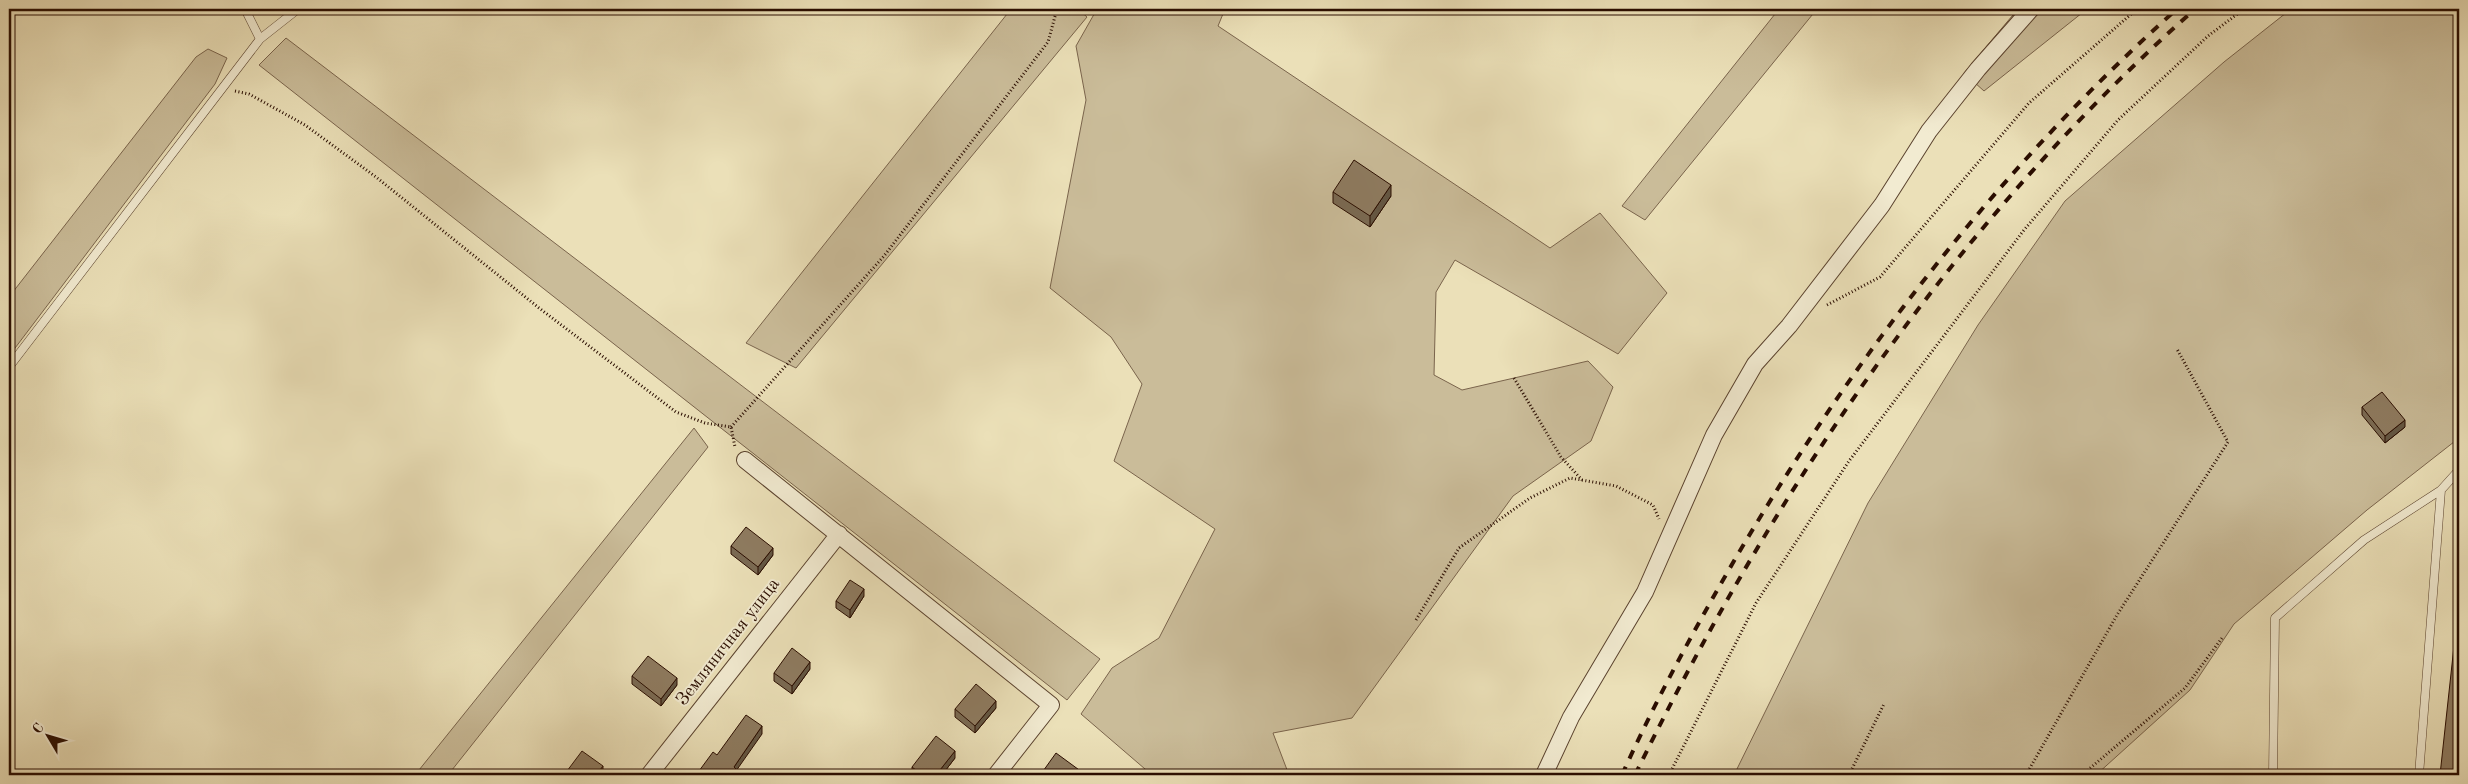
<svg xmlns="http://www.w3.org/2000/svg" width="2468" height="784" viewBox="0 0 2468 784" font-family="'Old Standard TT',serif">
<rect width="100%" height="100%" fill="#ebe0b8"/>
<filter id="stains"><feTurbulence type="fractalNoise" baseFrequency=".004" numOctaves="4"/><feColorMatrix values="0 0 0 0 .2 0 0 0 0 .09 0 0 0 0 .02 0 0 0 .5 -.17"/></filter>
<radialGradient id="worn" r=".72"><stop offset=".6" stop-color="#630" stop-opacity="0"/><stop offset="1" stop-color="#630" stop-opacity=".3"/></radialGradient>
<path fill="#cabc99" stroke="#7a644c" d="M1011 9H1078L1087 17 796 368 746 343Z
M1097 9H1225L1218 26 1550 248 1600 213 1667 293 1618 354 1455 260 1436 292 1434 375 1462 390 1588 361 1613 387 1591 441 1513 496 1352 718 1273 733 1289 775H1152L1081 714 1112 668 1159 638 1215 529 1114 461 1142 384 1111 337 1050 288 1086 100 1076 46Z
M1779 9H1817L1645 220 1622 206Z
M2018 9H2087L1984 91 1964 73Z
M2291 9H2459V438L2367 510 2234 624 2190 690 2096 775H1734L1868 503 1978 325 2065 201 2224 62Z
M286 38 1100 659 1067 700 259 65Z
M208 49 227 58 215 84 9 356V297L196 57Z
M694 428 708 447 448 775H415Z"/>
<g fill="none" stroke-linecap="round" stroke-linejoin="round">
<defs>
<path id="service" d="M260 39 298 9
M9 367 260 39 245 9
M2273 775 2275 618 2364 540 2441 490 2459 470
M2419 775 2441 490"/>
<path id="minor" d="M745 460 1051 705 996 775
M649 775 839 534
M1544 775 1571 717 1645 592 1714 435 1755 364 1789 326 1882 205 1929 131 1978 69 2031 9"/>
</defs>
<use href="#service" stroke="#5a422e" stroke-width="9"/>
<use href="#minor" stroke="#5a422e" stroke-width="18"/>
<path stroke="#2a0d00" stroke-width="3" stroke-dasharray="1 2.5" stroke-linecap="butt" d="M235 91 249 94 305 125 376 177 539 308 676 412 705 423 731 427 735 447
M1827 305 1880 277 2029 103 2137 9
M1514 378 1561 457 1582 480
M731 427 884 256 1048 42 1057 9
M1416 620 1459 548 1530 498 1570 478 1616 486 1653 505 1659 519
M1669 775 1756 603 1849 461 2024 230 2118 120 2208 36 2244 9
M1849 775 1884 704
M2026 775 2117 615 2228 442 2177 349
M2082 775 2185 688 2222 638"/>
<use href="#service" stroke="#f2ebd1" stroke-width="8"/>
<use href="#minor" stroke="#f2ebd1" stroke-width="16"/>
<path stroke="#2a0d00" stroke-width="4" stroke-dasharray="9 9" stroke-linecap="butt" d="M1622 775C1652 708 1687 643 1723 580 1844 369 1995 171 2177 9
M1635 775C1775 488 1955 222 2195 9"/>
</g>
<path fill="#7a6a53" stroke="#2a0d00" d="M1333 192 1391 196 1370 227 1333 203Z
M2362 407 2405 427 2385 443 2362 415Z
M731 546 773 555 758 575 731 554Z
M864 596 850 618 836 608V601Z
M810 669 792 694 774 681V673Z
M632 676 677 685 661 706 632 684Z
M996 708 975 733 955 717V709Z
M955 758 942 775H912V767Z"/>
<path fill="#635643" stroke="#2a0d00" d="M1391 185V196L1370 227V216Z
M2405 420V427L2385 443V436Z
M773 548V555L758 575V567Z
M864 589V596L850 618V610Z
M810 662V669L792 694V686Z
M677 678V685L661 706V699Z
M996 701V708L975 733V726Z
M762 726V734L736 771V775H731L734 767Z
M955 751V758L942 775H936Z
M603 766V774L602 775H596Z"/>
<path fill="#8e7b60" stroke="#2a0d00" d="M1354 160 1391 185 1370 216 1333 192Z
M2382 392 2405 420 2385 436 2362 407Z
M746 527 773 548 758 567 731 546Z
M850 580 864 589 850 610 836 601Z
M2459 600V775H2440Z
M792 648 810 662 792 686 774 673Z
M648 656 677 678 661 699 632 676Z
M976 684 996 701 975 726 955 709Z
M746 715 762 726 734 767 736 769 731 775H703H704L699 771 713 752 717 755Z
M936 736 955 751 936 775H922L912 767Z
M582 751 603 766 596 775H564Z
M1056 753 1086 775H1043L1041 774Z"/>
<g text-anchor="middle" dominant-baseline="central" stroke-width="4" stroke-linejoin="round" paint-order="stroke">
<g font-size="18" fill="#2a0d00" stroke="#f2ebd1">
<text transform="translate(728 642) rotate(-52)">Земляничная улица</text>
</g>
</g>
<rect width="2468" height="784" fill="none" stroke="#ebe0b8" stroke-width="30"/>
<rect x="10" y="10" width="2448" height="764" fill="none" stroke="#2a0d00" stroke-width="2.5"/>
<rect x="15" y="15" width="2438" height="754" fill="none" stroke="#2a0d00"/>
<g transform="translate(48 736) rotate(308)" stroke="#f2ebd1" stroke-width="4" paint-order="stroke">
<path d="M0-4L9 19L0 12L-9 19Z" fill="#2a0d00"/>
<text y="-8" font-size="14" font-weight="bold" text-anchor="middle" fill="#2a0d00">С</text>
</g>
<rect width="100%" height="100%" filter="url(#stains)"/>
<rect width="100%" height="100%" fill="url(#worn)"/>
</svg>
